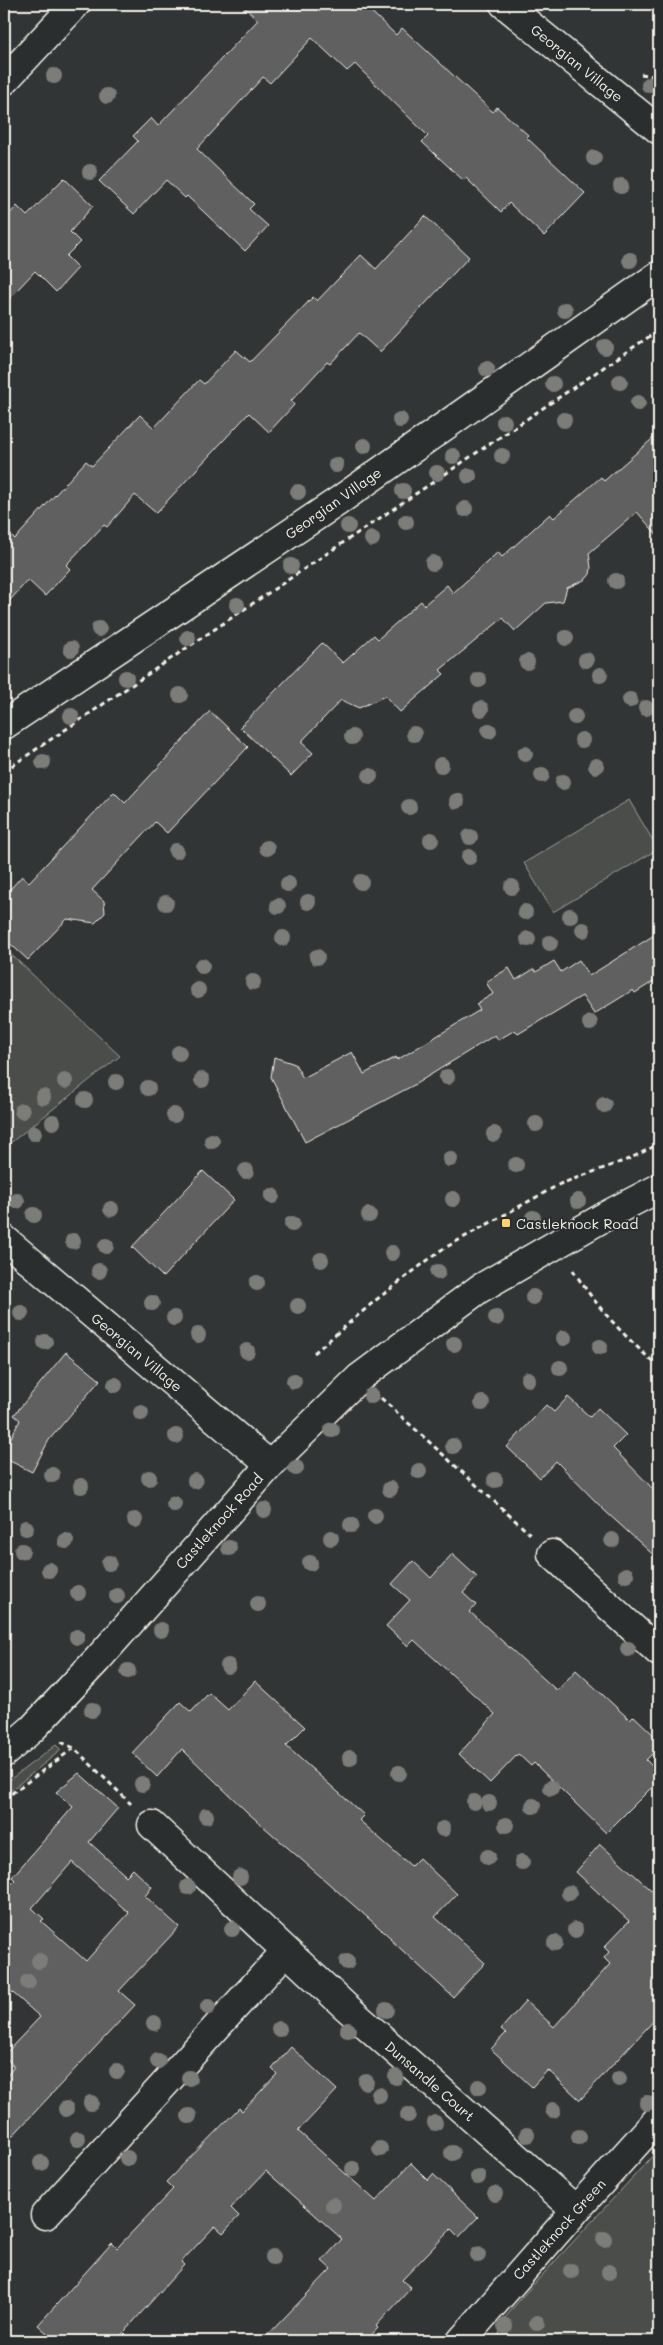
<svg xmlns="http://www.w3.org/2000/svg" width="663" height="2345" viewBox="0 0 663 2345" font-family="Mali,sans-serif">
<rect width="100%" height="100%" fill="#323535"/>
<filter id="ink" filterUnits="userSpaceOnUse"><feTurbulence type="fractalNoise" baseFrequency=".02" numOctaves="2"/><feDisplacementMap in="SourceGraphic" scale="10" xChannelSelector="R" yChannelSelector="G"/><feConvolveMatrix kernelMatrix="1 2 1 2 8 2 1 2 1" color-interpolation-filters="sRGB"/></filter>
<g filter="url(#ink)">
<path fill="#4b4d4c" stroke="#a09f9a" d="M629 800 658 849 553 912 524 863Z
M4 948 120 1056 4 1148Z
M56 1745 61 1750 4 1796V1784Z
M659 2149V2341H498L501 2323 521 2298Z"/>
<path fill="#5f605f" stroke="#f4f1e8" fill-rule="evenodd" d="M241 4H363L396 35 402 28 493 112 497 107 528 135 526 137 585 193 544 236 509 203 501 212 466 178 463 180 422 142 428 136 355 64 347 71 312 38 270 83 263 77 197 149 254 204 249 209 268 226 245 251 187 196 185 198 166 180 134 214 99 181 138 141 133 136 151 118 158 126 258 20Z
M64 178 93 206 70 232 80 242 66 256 78 268 56 292 35 271 4 304V220L17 206 27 216Z
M425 216 469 257 380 352 359 333 330 364 327 362 291 401 294 405 269 432 249 413 156 513 135 495 107 527 104 525 66 565 70 569 45 596 28 580 4 607V528L15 539 86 461 92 466 140 415 154 428 199 380 204 384 236 350 250 362 313 297 317 301 361 255 376 269Z
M659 433V537L637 512 589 553 591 568 590 574 586 579 567 588 563 601 546 603 515 631 503 618 440 670 444 674 400 712 385 696 359 708 341 700 301 742 313 753 291 776 240 727 322 643 343 663 374 635 378 639 421 601 424 605 447 585 453 593 498 552 502 557 550 514 554 518 601 477 604 481Z
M210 711 248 747 167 833 155 822 92 890 104 901 105 913 95 923 67 919 28 960 4 938V896L22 876 29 882 114 792 125 803Z
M659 932V978L635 993 633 990 594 1014 582 996 518 1034 515 1030 498 1040 495 1035 414 1085 305 1142 271 1077 274 1057 295 1064 303 1078 352 1052 364 1074 396 1057 397 1060 480 1010 476 1004 493 994 486 982 509 968 516 980 534 969 536 972 554 961 561 972 579 960 589 976Z
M203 1171 234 1200 163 1277 132 1247Z
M66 1352 100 1380 49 1440 32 1472 4 1458V1451L20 1420 14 1415Z
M568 1397 590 1417 598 1408 626 1435 613 1448 659 1495V1560L605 1511 556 1461 540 1478 507 1447 546 1405 554 1412Z
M452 1554 477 1577 463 1593 476 1605 470 1612 554 1688 558 1690 576 1670 630 1720 634 1716 659 1740V1747L646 1760 659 1773V1780L606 1833 534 1763 531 1766 518 1754 490 1783 459 1754 495 1714 414 1640 408 1646 386 1626 410 1600 392 1584 413 1561 431 1578Z
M255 1681 305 1727 286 1746 364 1815 359 1820 411 1866 419 1858 457 1894 435 1917 485 1963 453 1997 390 1939 391 1938 247 1812 182 1749 157 1777 132 1753 180 1702 191 1712 209 1693 228 1710Z
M79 1773 118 1808 89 1842 126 1876 133 1869 152 1887 145 1896 179 1927 119 1991 135 2005 4 2145V2079L14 2067 4 2055 40 2017 4 1985V1883L9 1887 15 1880 12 1877 73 1807 56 1792ZM72 1862 129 1913 86 1961 41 1921 44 1919 32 1908Z
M600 1844 659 1897V2015L580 2100 548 2070 532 2087 491 2049 506 2033 501 2029 526 2001 554 2027 610 1964 604 1958 609 1952 604 1947 629 1921 576 1872Z
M291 2047 337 2090 298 2131 376 2201 411 2163 428 2180 433 2174 478 2217 459 2237 451 2229 402 2280 411 2288 376 2326 378 2328 366 2341H262L331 2269 322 2261 342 2239 266 2171 231 2208 239 2216 223 2233 215 2226 181 2262 184 2265 116 2341H56L38 2325 112 2243 117 2248 173 2189 166 2182 239 2108 242 2111 277 2074 272 2069Z"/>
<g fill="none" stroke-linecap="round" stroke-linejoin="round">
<defs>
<path id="street" d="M504 4 659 130
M4 81 76 4
M4 725 337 502 659 275
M4 1239 270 1465
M552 1554 659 1652
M152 1825 345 2006 576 2210
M45 2215 286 1951
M461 2341 576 2210 659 2118"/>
<path id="secondary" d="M4 1753 32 1729 97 1660 270 1465 359 1378 479 1289 611 1213 659 1188"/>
</defs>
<use href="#street" stroke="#f4f1e8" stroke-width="31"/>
<use href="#secondary" stroke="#f4f1e8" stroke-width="31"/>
<path stroke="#f4f1e8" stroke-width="3" stroke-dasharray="5 4" stroke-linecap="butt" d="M641 74 659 77
M4 771 659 330
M573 1270C597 1308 626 1338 659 1367
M314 1353 376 1300 441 1250 560 1184 629 1159 659 1144
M381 1398 530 1534
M61 1742 74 1748 131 1804
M4 1799 74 1748"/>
<use href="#street" stroke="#2a2d2e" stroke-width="28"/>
<use href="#secondary" stroke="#2a2d2e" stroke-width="28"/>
</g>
<g fill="#7c7d79">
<circle cx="54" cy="76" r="8"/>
<circle cx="649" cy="85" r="8"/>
<circle cx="107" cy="96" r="8"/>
<circle cx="594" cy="158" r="8"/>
<circle cx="90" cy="172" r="8"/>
<circle cx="621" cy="186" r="8"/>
<circle cx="630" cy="260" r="8"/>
<circle cx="565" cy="310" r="8"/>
<circle cx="605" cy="347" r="8"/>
<circle cx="487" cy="369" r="8"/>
<circle cx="620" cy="382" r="8"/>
<circle cx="553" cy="384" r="8"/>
<circle cx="638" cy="403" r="8"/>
<circle cx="400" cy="420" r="8"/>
<circle cx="564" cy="420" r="8"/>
<circle cx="504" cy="422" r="8"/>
<circle cx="364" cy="446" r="8"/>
<circle cx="453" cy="456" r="8"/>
<circle cx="502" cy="456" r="8"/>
<circle cx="336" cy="465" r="8"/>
<circle cx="437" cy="473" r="8"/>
<circle cx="469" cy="476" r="8"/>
<circle cx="403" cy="491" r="8"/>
<circle cx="298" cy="492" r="8"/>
<circle cx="465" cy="509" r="8"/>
<circle cx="406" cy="522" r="8"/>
<circle cx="348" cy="526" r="8"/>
<circle cx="372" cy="539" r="8"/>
<circle cx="433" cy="563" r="8"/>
<circle cx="291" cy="566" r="8"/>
<circle cx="616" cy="581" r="8"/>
<circle cx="237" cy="605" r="8"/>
<circle cx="99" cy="629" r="8"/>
<circle cx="188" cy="638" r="8"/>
<circle cx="566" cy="638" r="8"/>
<circle cx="71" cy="649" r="8"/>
<circle cx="586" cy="660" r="8"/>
<circle cx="527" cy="662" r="8"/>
<circle cx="600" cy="675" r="8"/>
<circle cx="126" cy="678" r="8"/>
<circle cx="479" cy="680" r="8"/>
<circle cx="180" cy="695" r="8"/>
<circle cx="630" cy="700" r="8"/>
<circle cx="646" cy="708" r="8"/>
<circle cx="481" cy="709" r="8"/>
<circle cx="71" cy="716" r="8"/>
<circle cx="575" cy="717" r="8"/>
<circle cx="489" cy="731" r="8"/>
<circle cx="414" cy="734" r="8"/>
<circle cx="352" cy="737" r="8"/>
<circle cx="582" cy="740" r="8"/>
<circle cx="525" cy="754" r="8"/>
<circle cx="43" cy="762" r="8"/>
<circle cx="441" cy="765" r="8"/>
<circle cx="596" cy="766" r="8"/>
<circle cx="542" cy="775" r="8"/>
<circle cx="370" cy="776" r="8"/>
<circle cx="563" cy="782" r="8"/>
<circle cx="457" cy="801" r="8"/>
<circle cx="409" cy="807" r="8"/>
<circle cx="470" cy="837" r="8"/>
<circle cx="431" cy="840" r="8"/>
<circle cx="267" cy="848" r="8"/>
<circle cx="176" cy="851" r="8"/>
<circle cx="469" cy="857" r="8"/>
<circle cx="361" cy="882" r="8"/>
<circle cx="288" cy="884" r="8"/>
<circle cx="512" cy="887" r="8"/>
<circle cx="308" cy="902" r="8"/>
<circle cx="166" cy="903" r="8"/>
<circle cx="278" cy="906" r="8"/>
<circle cx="525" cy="912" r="8"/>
<circle cx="570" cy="916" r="8"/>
<circle cx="583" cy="930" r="8"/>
<circle cx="283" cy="938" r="8"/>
<circle cx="528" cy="939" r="8"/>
<circle cx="550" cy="943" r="8"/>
<circle cx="317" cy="957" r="8"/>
<circle cx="202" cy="966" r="8"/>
<circle cx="253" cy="982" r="8"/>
<circle cx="198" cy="990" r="8"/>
<circle cx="590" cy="1023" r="8"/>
<circle cx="179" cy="1053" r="8"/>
<circle cx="447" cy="1077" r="8"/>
<circle cx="202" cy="1080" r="8"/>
<circle cx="65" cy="1081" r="8"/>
<circle cx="116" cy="1082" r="8"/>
<circle cx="148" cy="1088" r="8"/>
<circle cx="43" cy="1097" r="8"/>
<circle cx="85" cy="1100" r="8"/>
<circle cx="604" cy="1105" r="8"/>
<circle cx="22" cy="1111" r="8"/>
<circle cx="174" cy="1115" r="8"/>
<circle cx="53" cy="1122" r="8"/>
<circle cx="536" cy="1124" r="8"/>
<circle cx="34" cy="1133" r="8"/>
<circle cx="494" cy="1134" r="8"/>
<circle cx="212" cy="1141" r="8"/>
<circle cx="450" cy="1159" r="8"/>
<circle cx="516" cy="1165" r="8"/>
<circle cx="246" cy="1171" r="8"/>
<circle cx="272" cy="1196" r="8"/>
<circle cx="453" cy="1199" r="8"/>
<circle cx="17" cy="1201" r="8"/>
<circle cx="578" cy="1201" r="8"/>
<circle cx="111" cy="1209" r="8"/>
<circle cx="34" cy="1215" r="8"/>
<circle cx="369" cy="1215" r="8"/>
<circle cx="533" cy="1218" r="8"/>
<circle cx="292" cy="1224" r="8"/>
<circle cx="73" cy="1241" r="8"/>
<circle cx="106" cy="1246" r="8"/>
<circle cx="392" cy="1253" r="8"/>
<circle cx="321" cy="1260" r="8"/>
<circle cx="99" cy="1271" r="8"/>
<circle cx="438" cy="1272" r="8"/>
<circle cx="257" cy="1283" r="8"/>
<circle cx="533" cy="1297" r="8"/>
<circle cx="152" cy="1303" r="8"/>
<circle cx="298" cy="1306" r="8"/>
<circle cx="21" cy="1313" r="8"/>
<circle cx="174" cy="1318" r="8"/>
<circle cx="496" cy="1318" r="8"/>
<circle cx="198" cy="1335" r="8"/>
<circle cx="564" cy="1338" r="8"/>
<circle cx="45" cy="1342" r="8"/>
<circle cx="454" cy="1344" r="8"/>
<circle cx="600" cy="1347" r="8"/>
<circle cx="247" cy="1351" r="8"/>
<circle cx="560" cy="1368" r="8"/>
<circle cx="528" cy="1379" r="8"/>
<circle cx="294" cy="1381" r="8"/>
<circle cx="115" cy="1385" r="8"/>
<circle cx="371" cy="1396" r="8"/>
<circle cx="482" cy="1403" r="8"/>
<circle cx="141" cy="1413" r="8"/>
<circle cx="332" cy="1430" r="8"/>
<circle cx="176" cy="1436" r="8"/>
<circle cx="453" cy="1446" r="8"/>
<circle cx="296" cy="1468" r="8"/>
<circle cx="419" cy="1471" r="8"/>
<circle cx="52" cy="1475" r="8"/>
<circle cx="149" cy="1478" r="8"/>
<circle cx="495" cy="1480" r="8"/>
<circle cx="195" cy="1481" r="8"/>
<circle cx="81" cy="1486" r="8"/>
<circle cx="390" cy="1489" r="8"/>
<circle cx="174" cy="1504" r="8"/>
<circle cx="264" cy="1510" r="8"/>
<circle cx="375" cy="1516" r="8"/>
<circle cx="135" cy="1520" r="8"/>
<circle cx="351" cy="1525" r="8"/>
<circle cx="26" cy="1528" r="8"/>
<circle cx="331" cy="1538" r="8"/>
<circle cx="612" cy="1540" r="8"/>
<circle cx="66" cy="1541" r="8"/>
<circle cx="229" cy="1548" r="8"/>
<circle cx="22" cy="1551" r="8"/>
<circle cx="109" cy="1563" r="8"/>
<circle cx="310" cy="1563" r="8"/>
<circle cx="49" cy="1570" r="8"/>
<circle cx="626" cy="1575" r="8"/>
<circle cx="78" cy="1593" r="8"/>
<circle cx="117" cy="1596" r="8"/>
<circle cx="258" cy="1604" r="8"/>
<circle cx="161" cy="1630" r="8"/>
<circle cx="77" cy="1637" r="8"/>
<circle cx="628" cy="1649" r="8"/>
<circle cx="228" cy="1666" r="8"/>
<circle cx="128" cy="1671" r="8"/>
<circle cx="92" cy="1710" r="8"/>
<circle cx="350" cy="1758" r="8"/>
<circle cx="399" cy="1773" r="8"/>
<circle cx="142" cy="1784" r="8"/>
<circle cx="551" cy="1788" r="8"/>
<circle cx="474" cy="1802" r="8"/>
<circle cx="489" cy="1803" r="8"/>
<circle cx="533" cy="1806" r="8"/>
<circle cx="206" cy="1816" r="8"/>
<circle cx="506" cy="1825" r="8"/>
<circle cx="443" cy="1829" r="8"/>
<circle cx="488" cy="1857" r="8"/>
<circle cx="522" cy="1862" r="8"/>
<circle cx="240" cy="1877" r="8"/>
<circle cx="188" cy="1887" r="8"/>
<circle cx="569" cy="1893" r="8"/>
<circle cx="232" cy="1929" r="8"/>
<circle cx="575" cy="1930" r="8"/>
<circle cx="555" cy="1943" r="8"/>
<circle cx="39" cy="1961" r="8"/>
<circle cx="347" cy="1962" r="8"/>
<circle cx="28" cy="1982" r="8"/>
<circle cx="208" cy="2007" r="8"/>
<circle cx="386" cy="2010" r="8"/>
<circle cx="154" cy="2023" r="8"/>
<circle cx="279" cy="2029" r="8"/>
<circle cx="348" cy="2030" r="8"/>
<circle cx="158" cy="2061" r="8"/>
<circle cx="117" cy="2071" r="8"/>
<circle cx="396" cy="2077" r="8"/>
<circle cx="189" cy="2078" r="8"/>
<circle cx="619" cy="2079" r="8"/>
<circle cx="366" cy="2082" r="8"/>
<circle cx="479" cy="2087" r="8"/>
<circle cx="379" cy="2095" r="8"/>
<circle cx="91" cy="2103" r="8"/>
<circle cx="647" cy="2103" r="8"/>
<circle cx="66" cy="2109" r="8"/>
<circle cx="553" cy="2110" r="8"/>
<circle cx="408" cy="2115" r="8"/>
<circle cx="189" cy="2116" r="8"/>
<circle cx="435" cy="2123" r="8"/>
<circle cx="527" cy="2135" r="8"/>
<circle cx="579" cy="2137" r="8"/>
<circle cx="78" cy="2139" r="8"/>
<circle cx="380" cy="2149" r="8"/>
<circle cx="452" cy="2153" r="8"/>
<circle cx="127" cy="2158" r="8"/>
<circle cx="41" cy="2163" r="8"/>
<circle cx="353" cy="2169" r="8"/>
<circle cx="478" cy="2177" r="8"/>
<circle cx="495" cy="2194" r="8"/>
<circle cx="333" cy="2205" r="8"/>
<circle cx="604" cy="2239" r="8"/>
<circle cx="478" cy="2255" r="8"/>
<circle cx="273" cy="2257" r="8"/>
<circle cx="571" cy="2271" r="8"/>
<circle cx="609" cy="2272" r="8"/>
<circle cx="537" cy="2323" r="8"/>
<circle cx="505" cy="2326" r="8"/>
</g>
</g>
<rect fill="#ffd166" stroke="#2a2d2e" stroke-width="2" x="501" y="1218" width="10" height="10" rx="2.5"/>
<g text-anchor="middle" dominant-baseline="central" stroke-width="4" stroke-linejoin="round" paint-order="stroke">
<g font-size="14" fill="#f4f1e8" stroke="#2a2d2e">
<text transform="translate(577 63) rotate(39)">Georgian Village</text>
<text transform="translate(333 503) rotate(-35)">Georgian Village</text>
<text transform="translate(137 1352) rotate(40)">Georgian Village</text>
<text transform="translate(219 1521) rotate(-48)">Castleknock Road</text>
<text transform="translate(430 2081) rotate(41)">Dunsandle Court</text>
<text transform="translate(559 2229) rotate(-48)">Castleknock Green</text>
</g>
<g font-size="14" fill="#f4f1e8" stroke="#2a2d2e" text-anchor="start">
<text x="516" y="1223">Castleknock Road</text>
</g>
</g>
<rect width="663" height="2345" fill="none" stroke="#2a2d2e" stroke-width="20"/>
<rect x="10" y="10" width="643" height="2325" fill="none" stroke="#f4f1e8" stroke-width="2" filter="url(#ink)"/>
</svg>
